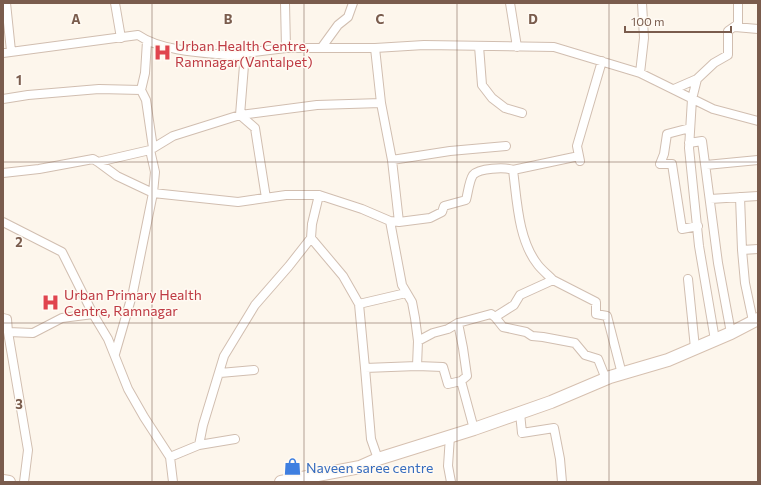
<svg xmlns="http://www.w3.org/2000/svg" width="761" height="485" viewBox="0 0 761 485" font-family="Commissioner,sans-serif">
<rect width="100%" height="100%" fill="#fdf6ec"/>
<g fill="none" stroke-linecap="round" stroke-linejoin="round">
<defs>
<path id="street" d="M6 3 11 51
M115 3 121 38
M285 3 286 48
M510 3 517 47
M735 27 758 29
M147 41 145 73 141 90 146 100 153 148
M479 46 482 85 492 98 505 108 522 113
M322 47 338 25 348 17 353 3
M375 48 381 103 392 160 399 222 390 221 402 285 412 302 415 318 418 341 417 366 443 367 448 384 461 381 474 429
M3 53 138 35C162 52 209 53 238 56L245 53 286 48H375L424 45 554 47 640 73 713 109 758 121
M245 53 240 115 255 128 266 198
M640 73 644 38 642 3
M674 89 697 79
M3 99 28 95 99 89 141 90
M690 128 667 134 664 154 660 164H672L682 229 698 226
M689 143 702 141 718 263 731 333
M150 150 173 136 240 115 317 105 381 103
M392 160 450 151 506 146
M580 161 577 146 602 61
M98 162 117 176 153 193 238 202 286 195H319
M706 165 758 160
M513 170 579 156
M3 173 39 169 93 159 98 162 150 150 155 172 153 193 133 292 115 354
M740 197 742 250 758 249
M710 199 758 196
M3 222 62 252 93 314 108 339 128 389 144 417 170 457 173 482
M399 222 430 218 442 212 444 206 466 200C468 193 469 181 473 175 479 168 505 167 513 170 517 200 518 240 538 265 542 270 548 275 553 280L520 295 514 305 495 317
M311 238 312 224 319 195 362 209 390 221
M742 250 745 283 753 321
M688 279 695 348
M553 280 596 302V314L607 316 622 374
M406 293 359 304 365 368 417 366
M3 318 7 319 8 332 33 333 62 318 93 314
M458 323 463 348 467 376 461 381
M8 332 28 450 24 482
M715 340 699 246 689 148 692 99 697 79 714 63 728 55V31L738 24V3
M418 341 433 333 448 329 458 323 491 314 495 317 503 327 526 332 532 336 543 337 575 343 585 355 598 359 606 379
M365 368 371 439 378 459
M220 373 254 370
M520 413 522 433 554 428 560 459 562 482
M450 436 448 466 451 482
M199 445 235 439
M170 457 199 445 203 425 224 356 255 305 289 266 311 238 343 276 359 304"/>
<path id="secondary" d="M3 481 9 482
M281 482 360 467 378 459 474 429 551 402 610 377 668 360 731 333 758 319"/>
</defs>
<use href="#street" stroke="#d1beb0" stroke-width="10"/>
<use href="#secondary" stroke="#d6c0b0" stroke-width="14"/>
<use href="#street" stroke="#fff" stroke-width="8"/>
<use href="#secondary" stroke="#fff" stroke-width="12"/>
</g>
<path fill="none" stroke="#7a5c4d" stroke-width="1" stroke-opacity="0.55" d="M152 3V482M304 3V482M457 3V482M609 3V482M3 162H758M3 323H758"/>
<defs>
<symbol id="hospital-bare" viewBox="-9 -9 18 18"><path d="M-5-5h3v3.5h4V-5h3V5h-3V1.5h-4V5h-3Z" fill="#e0444e" stroke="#fffaf3" stroke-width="2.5" paint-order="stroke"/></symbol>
<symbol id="shop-bare" viewBox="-9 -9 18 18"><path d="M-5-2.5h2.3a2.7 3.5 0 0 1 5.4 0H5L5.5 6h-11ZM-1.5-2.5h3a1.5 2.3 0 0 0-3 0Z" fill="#3f7fe0" stroke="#fffaf3" stroke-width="2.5" paint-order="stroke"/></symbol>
</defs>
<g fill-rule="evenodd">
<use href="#hospital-bare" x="150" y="40" width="25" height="25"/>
<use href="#hospital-bare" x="38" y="290" width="25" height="25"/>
<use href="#shop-bare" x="280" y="454" width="25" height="25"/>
</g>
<g text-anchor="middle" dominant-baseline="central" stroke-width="3" stroke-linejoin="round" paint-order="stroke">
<g font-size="14" fill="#be3a42" stroke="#fffaf3" text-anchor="start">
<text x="175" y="45">Urban Health Centre,<tspan x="175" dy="16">Ramnagar(Vantalpet)</tspan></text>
<text x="64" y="294">Urban Primary Health<tspan x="64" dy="16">Centre, Ramnagar</tspan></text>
</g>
<g font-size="14" fill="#366cbe" stroke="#fffaf3" text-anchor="start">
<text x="306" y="467">Naveen saree centre</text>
</g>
</g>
<g font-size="13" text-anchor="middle" font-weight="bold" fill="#7a5c4d" stroke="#fffaf3" stroke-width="3" stroke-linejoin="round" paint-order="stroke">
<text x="76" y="24">A</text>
<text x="228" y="24">B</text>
<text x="380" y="24">C</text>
<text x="533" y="24">D</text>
<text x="19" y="85">1</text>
<text x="19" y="247">2</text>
<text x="19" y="409">3</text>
</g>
<rect width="761" height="485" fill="none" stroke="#7a5c4d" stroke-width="8"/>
<path d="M625 26v6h106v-6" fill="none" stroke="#7a5c4d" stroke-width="2"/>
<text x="631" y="26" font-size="12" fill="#7a5c4d" stroke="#fffaf3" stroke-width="3" paint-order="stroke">100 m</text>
</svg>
